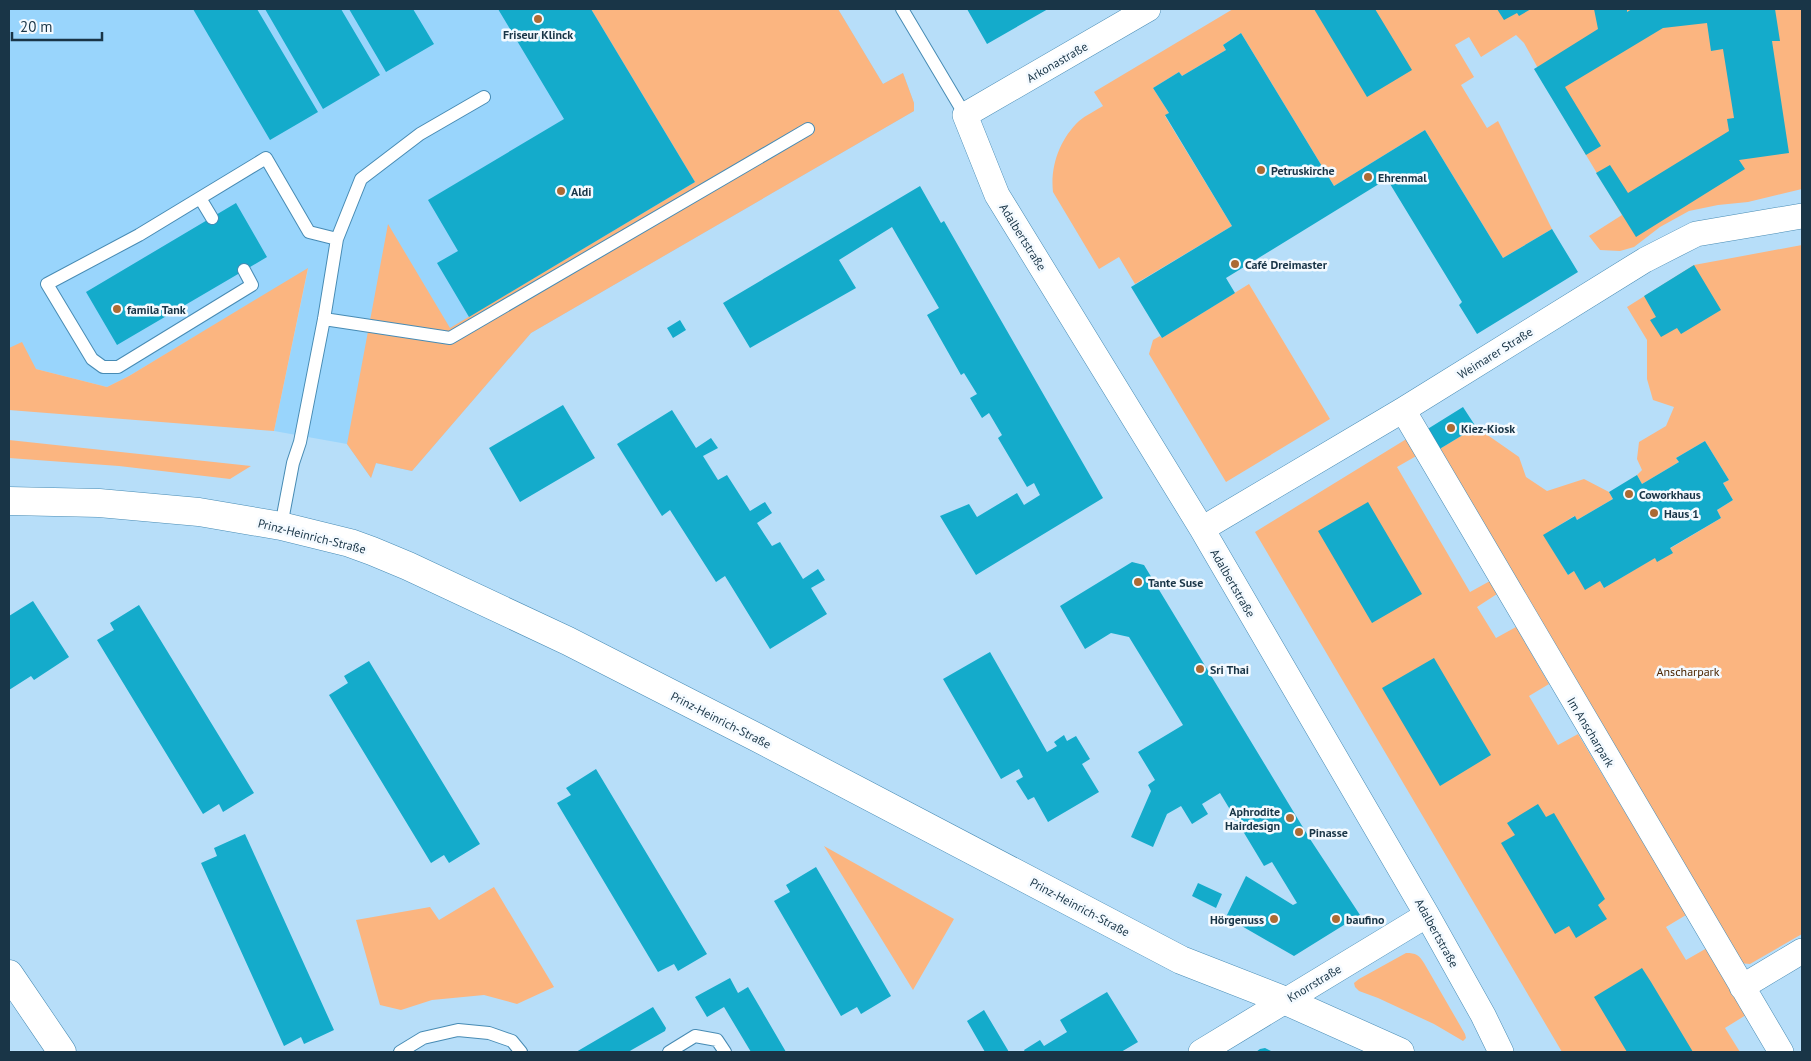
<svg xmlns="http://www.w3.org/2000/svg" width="1811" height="1061" viewBox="0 0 1811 1061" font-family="'PT Sans',sans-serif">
<rect width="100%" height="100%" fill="#b7def9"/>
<path fill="#99d5fc" d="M9 9H838L883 84 903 73 914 103V111L531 333 412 471 376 463 371 478 347 444 274 431 308 269 129 376 107 387 36 369 9 373Z"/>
<path fill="#fbb580" d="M591 9H838L883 84 903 73 914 103V111L531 333 412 471 376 463 371 478 347 444 388 224 450 328 695 182Z
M1233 9H1802V189L1748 202 1718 205 1689 211 1660 227 1634 247 1620 251 1600 250 1589 236 1622 215 1586 155 1524 43 1516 35 1481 57 1469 37 1455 45 1474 77 1461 85 1487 128 1498 121 1552 229 1503 258 1425 130 1334 186 1241 33 1223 45 1226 50 1182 76 1179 72 1153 88 1169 113 1165 116 1232 226 1135 284 1119 257 1099 269 1053 192C1050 166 1060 139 1079 121 1086 115 1095 111 1103 106L1094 92Z
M1802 245V934L1750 964 1727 962 1428 456 1476 427 1519 457 1526 477 1547 491 1584 479 1609 492 1613 499 1577 520 1574 516 1544 535 1568 575 1574 571 1600 581 1604 588 1721 518 1717 510 1733 500 1723 483 1729 480 1705 441 1676 458 1679 462 1642 484 1637 475 1642 470 1637 459 1639 442 1666 426 1674 407 1653 400 1647 379V340L1627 307 1694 265Z
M308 268 274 431 9 410V348L22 342 36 369 107 387 129 376Z
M1249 284 1330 419 1226 482 1149 354 1153 340 1160 336 1162 338Z
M1408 438 1418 455 1397 467 1470 592 1490 581 1497 594 1477 607 1496 638 1516 627 1549 684 1529 696 1558 745 1578 734 1682 907 1686 915 1666 927 1686 960 1707 948 1746 1015 1725 1028 1740 1052H1562L1255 532Z
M9 440 251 466 230 479 119 466 9 458Z
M824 846 954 919 913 990Z
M494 887 554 987 517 1004 484 995 432 1000 401 1010 380 1005 356 920 430 907 439 920Z
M1406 953C1416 953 1419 955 1424 963L1465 1034 1466 1038 1463 1041 1434 1024 1378 998 1359 991 1355 987 1354 983 1359 979Z"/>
<path fill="#14abcb" d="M193 9H257L318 112 270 140Z
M265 9H341L380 75 323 109Z
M349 9H413L434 44 386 72Z
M498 9H591L695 182 469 317 437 263 458 251 428 200 564 119Z
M967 9H1048L987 44Z
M1314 9H1375L1412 70 1367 97Z
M1497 9H1531L1519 16 1517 13 1504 20Z
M1594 9H1627V12L1632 9H1775L1780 41H1772L1789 153 1739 160 1745 169 1636 237 1596 173 1610 165 1628 193 1729 131 1727 119 1734 118 1723 49 1711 51 1707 23 1663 28 1565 87 1601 146 1586 155 1534 69 1598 29Z
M1241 33 1334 186 1425 130 1503 258 1552 229 1578 272 1477 334 1459 305 1462 302 1387 179 1226 278 1235 293 1162 338 1131 287 1232 226 1165 115 1169 113 1153 88 1179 72 1182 76 1226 50 1223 45Z
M920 186 941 223 944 221 1103 498 976 575 940 516 969 504 977 517 1017 493 1024 505 1040 495 1034 483 1027 487 998 438 1002 435 989 413 982 418 970 398 977 394 964 373 961 375 927 315 939 308 892 227 839 260 856 288 750 348 723 303Z
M236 203 267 257 117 345 86 292Z
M1694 265 1721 310 1681 334 1677 328 1661 337 1650 320 1656 317 1644 296Z
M680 320 686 330 673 338 667 328Z
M563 405 595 458 520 502 489 448Z
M1463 407 1476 427 1438 450 1426 430Z
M672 410 696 448 711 438 718 448 703 456 718 480 727 475 750 511 765 502 772 513 757 523 772 546 780 542 803 579 818 569 825 580 811 588 827 614 770 649 725 576 716 582 670 510 662 516 617 444Z
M1705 441 1729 480 1723 483 1733 500 1717 510 1721 518 1670 548 1673 553 1657 562 1655 558 1604 588 1600 581 1585 590 1574 571 1568 575 1543 535 1575 516 1577 520 1613 499 1609 492 1637 475 1642 484 1679 462 1676 458Z
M1368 502 1422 594 1372 623 1318 531Z
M1132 562 1144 565 1310 839 1360 915 1294 956 1226 917 1246 876 1293 905 1297 903 1272 862 1264 866 1220 793 1202 804 1208 814 1192 824 1181 806 1167 814 1153 847 1131 837 1151 791 1148 785 1155 780 1138 752 1183 725 1129 637 1111 633 1085 649 1060 606Z
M33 601 69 657 34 680 31 676 9 690V616Z
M139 605 254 793 223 812 219 804 203 814 97 640 114 630 110 623Z
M990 652 1047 752 1057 746 1054 742 1064 735 1067 741 1076 736 1090 759 1082 764 1099 792 1048 822 1034 797 1028 800 1016 781 1023 777 1019 769 1001 779 943 679Z
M1434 658 1491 755 1440 786 1382 688Z
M369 661 480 844 449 863 444 855 431 863 329 695 348 683 344 676Z
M596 769 707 954 678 971 674 964 658 972 557 803 571 795 566 788Z
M1538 804 1546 817 1554 813 1605 899 1598 905 1607 919 1576 938 1569 926 1555 934 1501 843 1515 835 1507 823Z
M245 834 334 1030 304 1044 301 1037 284 1046 201 863 217 856 214 848Z
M816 867 891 996 861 1014 857 1007 841 1016 774 901 790 892 786 885Z
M1198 883 1222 894 1216 908 1192 896Z
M1642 968 1651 982 1693 1052H1627L1594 997Z
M730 978 738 993 748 987 786 1052H751L724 1007 707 1017 695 997Z
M1107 992 1138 1042 1121 1052H1025L1024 1050 1040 1040 1044 1046 1067 1032 1060 1020Z
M653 1007 666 1028 665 1031 628 1052H576Z
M984 1010 1009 1052H985L967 1021Z
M1265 1048 1273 1052H1256L1260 1049Z"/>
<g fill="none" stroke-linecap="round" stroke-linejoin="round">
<defs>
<path id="service" d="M902 9 965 115
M200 198 212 218
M244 270 252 285 118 367H103L92 359 47 284 139 235 266 158 309 232 337 239
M324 319 450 338 808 129
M281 526 293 463 300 442 324 319 337 239 361 179 420 134 484 97
M400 1052 423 1038 458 1030 489 1033 512 1041 521 1052
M669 1052 695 1036 717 1040 725 1052"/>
<path id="minor" d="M1148 9 965 115 997 195 1202 529 1427 915 1483 1015 1501 1052
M1403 410 1781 1052
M1202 529 1403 410 1645 260 1696 234 1802 216
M1742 987 1802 951
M1201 1052 1427 915"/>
<path id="tertiary" d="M9 974 62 1052"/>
<path id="secondary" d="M9 501 99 503 199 512 281 526 350 543 372 551 408 566 568 641 756 737 1181 960 1286 1001 1400 1052"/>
</defs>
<use href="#service" stroke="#478bb4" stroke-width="14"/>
<use href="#minor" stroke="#478bb4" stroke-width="26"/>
<use href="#tertiary" stroke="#478bb4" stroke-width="29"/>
<use href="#secondary" stroke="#478bb4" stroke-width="29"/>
<use href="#service" stroke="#fff" stroke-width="12"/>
<use href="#minor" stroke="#fff" stroke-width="25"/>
<use href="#tertiary" stroke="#fff" stroke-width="28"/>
<use href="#secondary" stroke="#fff" stroke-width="28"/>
</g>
<g fill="#ab6a34" stroke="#f4faff" stroke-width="2">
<circle cx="538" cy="19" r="5"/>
<circle cx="1261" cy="170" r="5"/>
<circle cx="1368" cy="177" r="5"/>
<circle cx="561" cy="191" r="5"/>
<circle cx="1235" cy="264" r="5"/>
<circle cx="117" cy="309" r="5"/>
<circle cx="1451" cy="428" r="5"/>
<circle cx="1629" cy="494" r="5"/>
<circle cx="1654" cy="513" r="5"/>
<circle cx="1138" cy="582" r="5"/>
<circle cx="1200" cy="669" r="5"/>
<circle cx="1290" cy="818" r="5"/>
<circle cx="1299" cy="832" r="5"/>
<circle cx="1274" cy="919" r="5"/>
<circle cx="1336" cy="919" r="5"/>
</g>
<g text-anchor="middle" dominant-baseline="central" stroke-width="5" stroke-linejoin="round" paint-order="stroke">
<g font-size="12" font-weight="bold" fill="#193547" stroke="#f4faff" text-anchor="start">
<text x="538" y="34" text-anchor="middle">Friseur Klinck</text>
<text x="1271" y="170">Petruskirche</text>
<text x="1378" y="177">Ehrenmal</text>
<text x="571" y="191">Aldi</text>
<text x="1245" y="264">Café Dreimaster</text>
<text x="127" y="309">famila Tank</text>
<text x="1461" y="428">Kiez-Kiosk</text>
<text x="1639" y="494">Coworkhaus</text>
<text x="1664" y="513">Haus 1</text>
<text x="1148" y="582">Tante Suse</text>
<text x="1210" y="669">Sri Thai</text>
<text x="1280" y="811" text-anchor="end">Aphrodite<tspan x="1280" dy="14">Hairdesign</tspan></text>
<text x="1309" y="832">Pinasse</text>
<text x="1264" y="919" text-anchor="end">Hörgenuss</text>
<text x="1346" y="919">baufino</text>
</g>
<g font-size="12" fill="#193547" stroke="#f4faff">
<text transform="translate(1057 62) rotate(-30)">Arkonastraße</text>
<text transform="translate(1023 237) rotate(58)">Adalbertstraße</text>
<text transform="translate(1495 353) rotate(-32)">Weimarer Straße</text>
<text transform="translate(312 536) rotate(14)">Prinz-Heinrich-Straße</text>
<text transform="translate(1233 583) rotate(60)">Adalbertstraße</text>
<text transform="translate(721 720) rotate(27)">Prinz-Heinrich-Straße</text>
<text transform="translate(1591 732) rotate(59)">Im Anscharpark</text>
<text transform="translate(1080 907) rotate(28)">Prinz-Heinrich-Straße</text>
<text transform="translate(1437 933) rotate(61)">Adalbertstraße</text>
<text transform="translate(1314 983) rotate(-31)">Knorrstraße</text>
</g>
<g font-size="12" fill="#4b2502" stroke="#f4faff">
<text x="1688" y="671">Anscharpark</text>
</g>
</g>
<rect width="1811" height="1061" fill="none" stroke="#193547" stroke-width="20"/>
<path d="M12 32v8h90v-8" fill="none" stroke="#193547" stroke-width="2.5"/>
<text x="20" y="32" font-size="15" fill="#193547" stroke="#f4faff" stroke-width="4" paint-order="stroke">20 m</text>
</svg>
